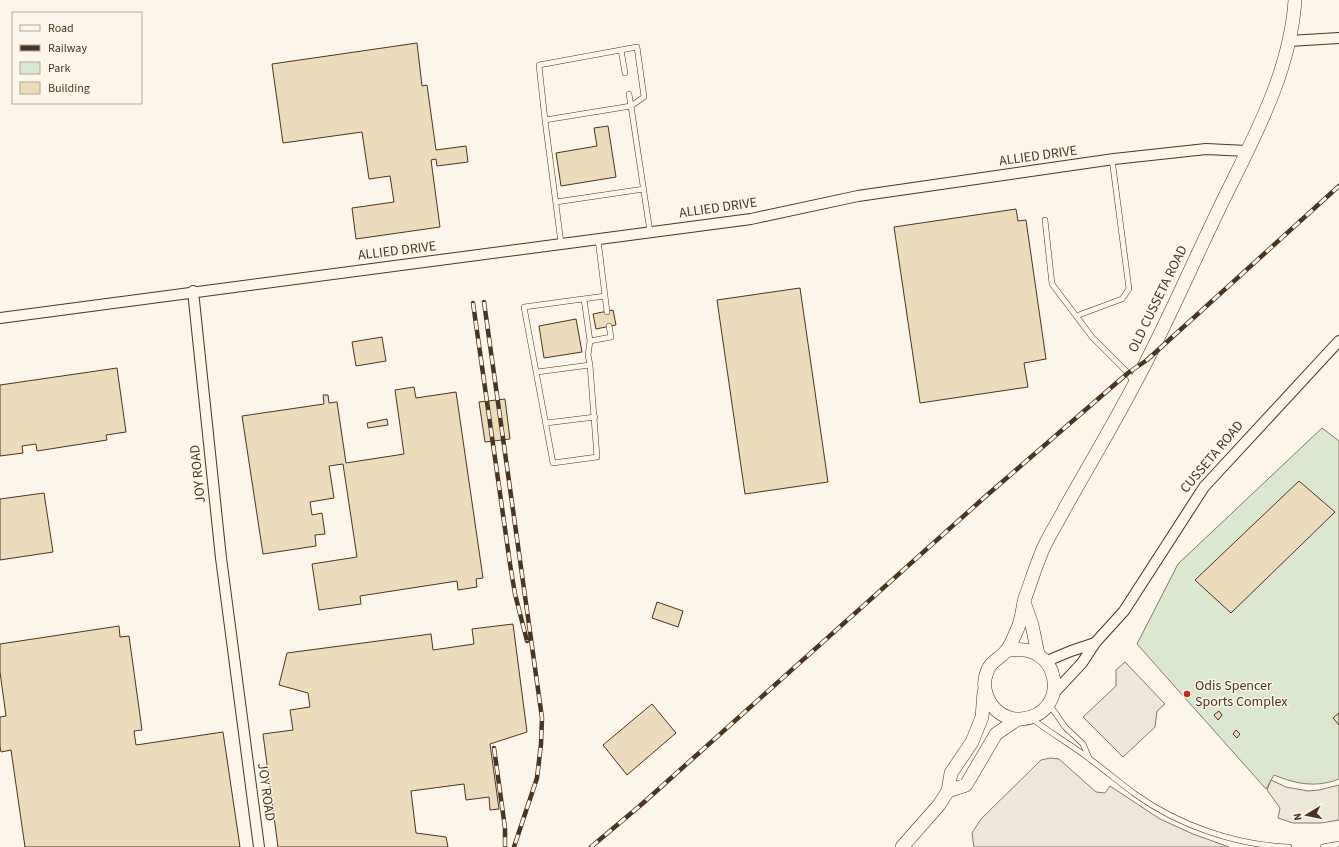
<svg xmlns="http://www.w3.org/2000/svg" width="1339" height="847" viewBox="0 0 1339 847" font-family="'Source Sans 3',sans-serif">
<rect width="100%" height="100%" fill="#fbf6e9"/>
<path fill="#dce7d0" stroke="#887966" d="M1322 428 1339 441V779C1316 788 1296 784 1274 775L1266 789 1137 644 1178 564Z"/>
<path fill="#ede7d9" stroke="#887966" d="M1125 662 1165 704 1157 711 1155 727 1123 757 1083 717 1116 686V670Z
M1050 758 1059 759 1096 792 1105 793 1110 786 1160 819 1193 834 1229 847H974L972 833 981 819 1041 760Z
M1271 780 1286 787 1308 791 1319 790 1339 785V820L1321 823H1293L1278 818 1280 808 1267 790Z"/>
<path fill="#ecdcbc" stroke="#4a3520" d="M417 43 422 86 427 85 436 150 466 146 468 162 437 166 436 159 431 160 440 227 356 239 352 208 394 202 390 176 369 179 362 132 283 143 272 64Z
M608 126 616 177 561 186 556 153 597 146 594 128Z
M1016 209 1018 221 1026 220 1046 359 1024 363 1028 387 920 403 894 227Z
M800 288 828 482 745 494 717 300Z
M613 310 616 325 596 329 593 314Z
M576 319 582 352 544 358 539 326Z
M382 337 386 361 356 366 352 342Z
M117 368 126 432 106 435 107 440 37 451 36 444 22 446 23 453 0 456V385Z
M414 387 416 398 456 392 483 578 476 579 477 587 458 590 457 581 360 596 361 604 319 610 312 564 357 557 343 464 329 466 334 498 310 502 312 515 322 513 325 534 315 535 316 546 263 554 242 416 324 404 323 395H328L329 403 337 402 346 463 404 454 395 390Z
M505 399 510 439 485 442 479 402Z
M387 419 388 425 368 428 367 423Z
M1299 481 1335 512 1231 613 1195 580Z
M44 493 53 552 0 560V499Z
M657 602 683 611 678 627 652 618Z
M513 624 527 732 490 744 499 809 490 810 489 797 466 800 464 784 411 791 416 833 446 837 448 847H278L263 734 293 730 290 710 310 707 308 693 279 685 287 653 431 634 433 650 474 644 472 629Z
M119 626 120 637 129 636 142 730 134 731 136 745 223 732 240 847H25L11 750 1 752 0 746V717L6 716 0 672V644Z
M652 704 676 733 627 775 603 745Z
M1219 711 1222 715 1218 720 1214 715Z
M1339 713V725L1333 718Z
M1236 730 1240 734 1237 738 1233 734Z"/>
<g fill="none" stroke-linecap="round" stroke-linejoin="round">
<defs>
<path id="service" d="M621 50 625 73
M545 120 539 65 637 47 644 97 631 106 629 94
M556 202 644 189
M1045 220 1052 284 1092 337 1128 373 1133 382
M561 243 545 120 631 106 650 232
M605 296 607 312
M584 299 590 341 611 337 609 326
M1076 316 1122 299 1129 289 1112 159
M590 365 588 355 590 341
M537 372 590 365 597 457 553 463 524 307 605 296 598 239
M546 423 595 417
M1049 704 1065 727 1083 744 1089 758
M1031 718C1050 733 1072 745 1091 760 1106 771 1120 783 1135 794 1178 825 1235 845 1289 847
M1323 847 1339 844"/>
<path id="minor" d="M1289 41 1339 38
M193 291 221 558 259 847
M0 318 751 219 858 196 1114 159 1206 149 1247 151
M1047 661 1071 651 1095 643
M1054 693 1082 663 1095 643 1124 611 1204 487 1339 341"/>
<path id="tertiary" d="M1024 602 1032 625 1038 654
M1006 651C1062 638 1072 715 1021 719 1013 720 1002 716 996 710 987 701 982 687 986 675 990 660 998 661 1006 651 1011 646 1014 636 1017 630 1022 620 1022 609 1025 598 1031 582 1036 565 1043 549 1049 535 1058 522 1065 508 1088 467 1112 427 1134 385 1165 328 1190 269 1218 211 1250 144 1290 76 1295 0
M948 791 966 785 996 734 1018 719
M902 847 939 805 948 791 951 773 972 742 982 717 984 692"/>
</defs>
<use href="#service" stroke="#4a3520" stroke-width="6"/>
<use href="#minor" stroke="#4a3520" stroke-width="12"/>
<use href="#tertiary" stroke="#4a3520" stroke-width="14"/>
<use href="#service" stroke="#fbf6e9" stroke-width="5"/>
<use href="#minor" stroke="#fbf6e9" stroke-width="10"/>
<use href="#tertiary" stroke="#fbf6e9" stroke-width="13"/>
<defs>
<path id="rail" d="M484 302 542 718 541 744 537 778 514 847
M473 303 510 564 515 594 527 641
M494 748 505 828V847
M591 847 642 804 986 496 1128 373 1147 360 1339 186"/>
</defs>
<use href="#rail" stroke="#4a3520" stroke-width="4.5"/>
<use href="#rail" stroke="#fbf6e9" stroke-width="3" stroke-dasharray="9" stroke-linecap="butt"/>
</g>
<circle fill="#c62828" stroke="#fbf6e9" stroke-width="1.5" cx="1187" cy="694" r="4"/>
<g text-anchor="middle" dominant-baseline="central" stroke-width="3" stroke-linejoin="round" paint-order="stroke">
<g font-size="14" fill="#4a3520" stroke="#fbf6e9">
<text transform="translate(1038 156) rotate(-8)">ALLIED DRIVE</text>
<text transform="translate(718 208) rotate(-8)">ALLIED DRIVE</text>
<text transform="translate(397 251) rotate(-7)">ALLIED DRIVE</text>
<text transform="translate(1158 299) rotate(-64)">OLD CUSSETA ROAD</text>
<text transform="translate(1212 457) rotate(-50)">CUSSETA ROAD</text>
<text transform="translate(198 474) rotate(-96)">JOY ROAD</text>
<text transform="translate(266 792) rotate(82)">JOY ROAD</text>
</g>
<g font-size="14" fill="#4a3520" stroke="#fbf6e9" text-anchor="start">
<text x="1195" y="686">Odis Spencer<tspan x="1195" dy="16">Sports Complex</tspan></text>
</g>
</g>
<rect x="12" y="12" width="130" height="92" fill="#fbf6e9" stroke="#b4a999"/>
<rect x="20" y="25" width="20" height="6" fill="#fbf6e9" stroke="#b4a999"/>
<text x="48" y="32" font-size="12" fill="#4a3520">Road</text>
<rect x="20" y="45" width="20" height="6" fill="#4a3520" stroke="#b4a999"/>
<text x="48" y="52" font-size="12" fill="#4a3520">Railway</text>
<rect x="20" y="62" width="20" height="12" fill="#dce7d0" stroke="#b4a999"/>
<text x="48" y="72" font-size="12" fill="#4a3520">Park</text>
<rect x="20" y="82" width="20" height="12" fill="#ecdcbc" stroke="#b4a999"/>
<text x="48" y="92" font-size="12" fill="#4a3520">Building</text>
<g transform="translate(1307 815) rotate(260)" stroke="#fbf6e9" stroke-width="3" paint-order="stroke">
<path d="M0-3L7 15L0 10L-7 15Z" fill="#4a3520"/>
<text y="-6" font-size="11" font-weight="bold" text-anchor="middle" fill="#4a3520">N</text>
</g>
</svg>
